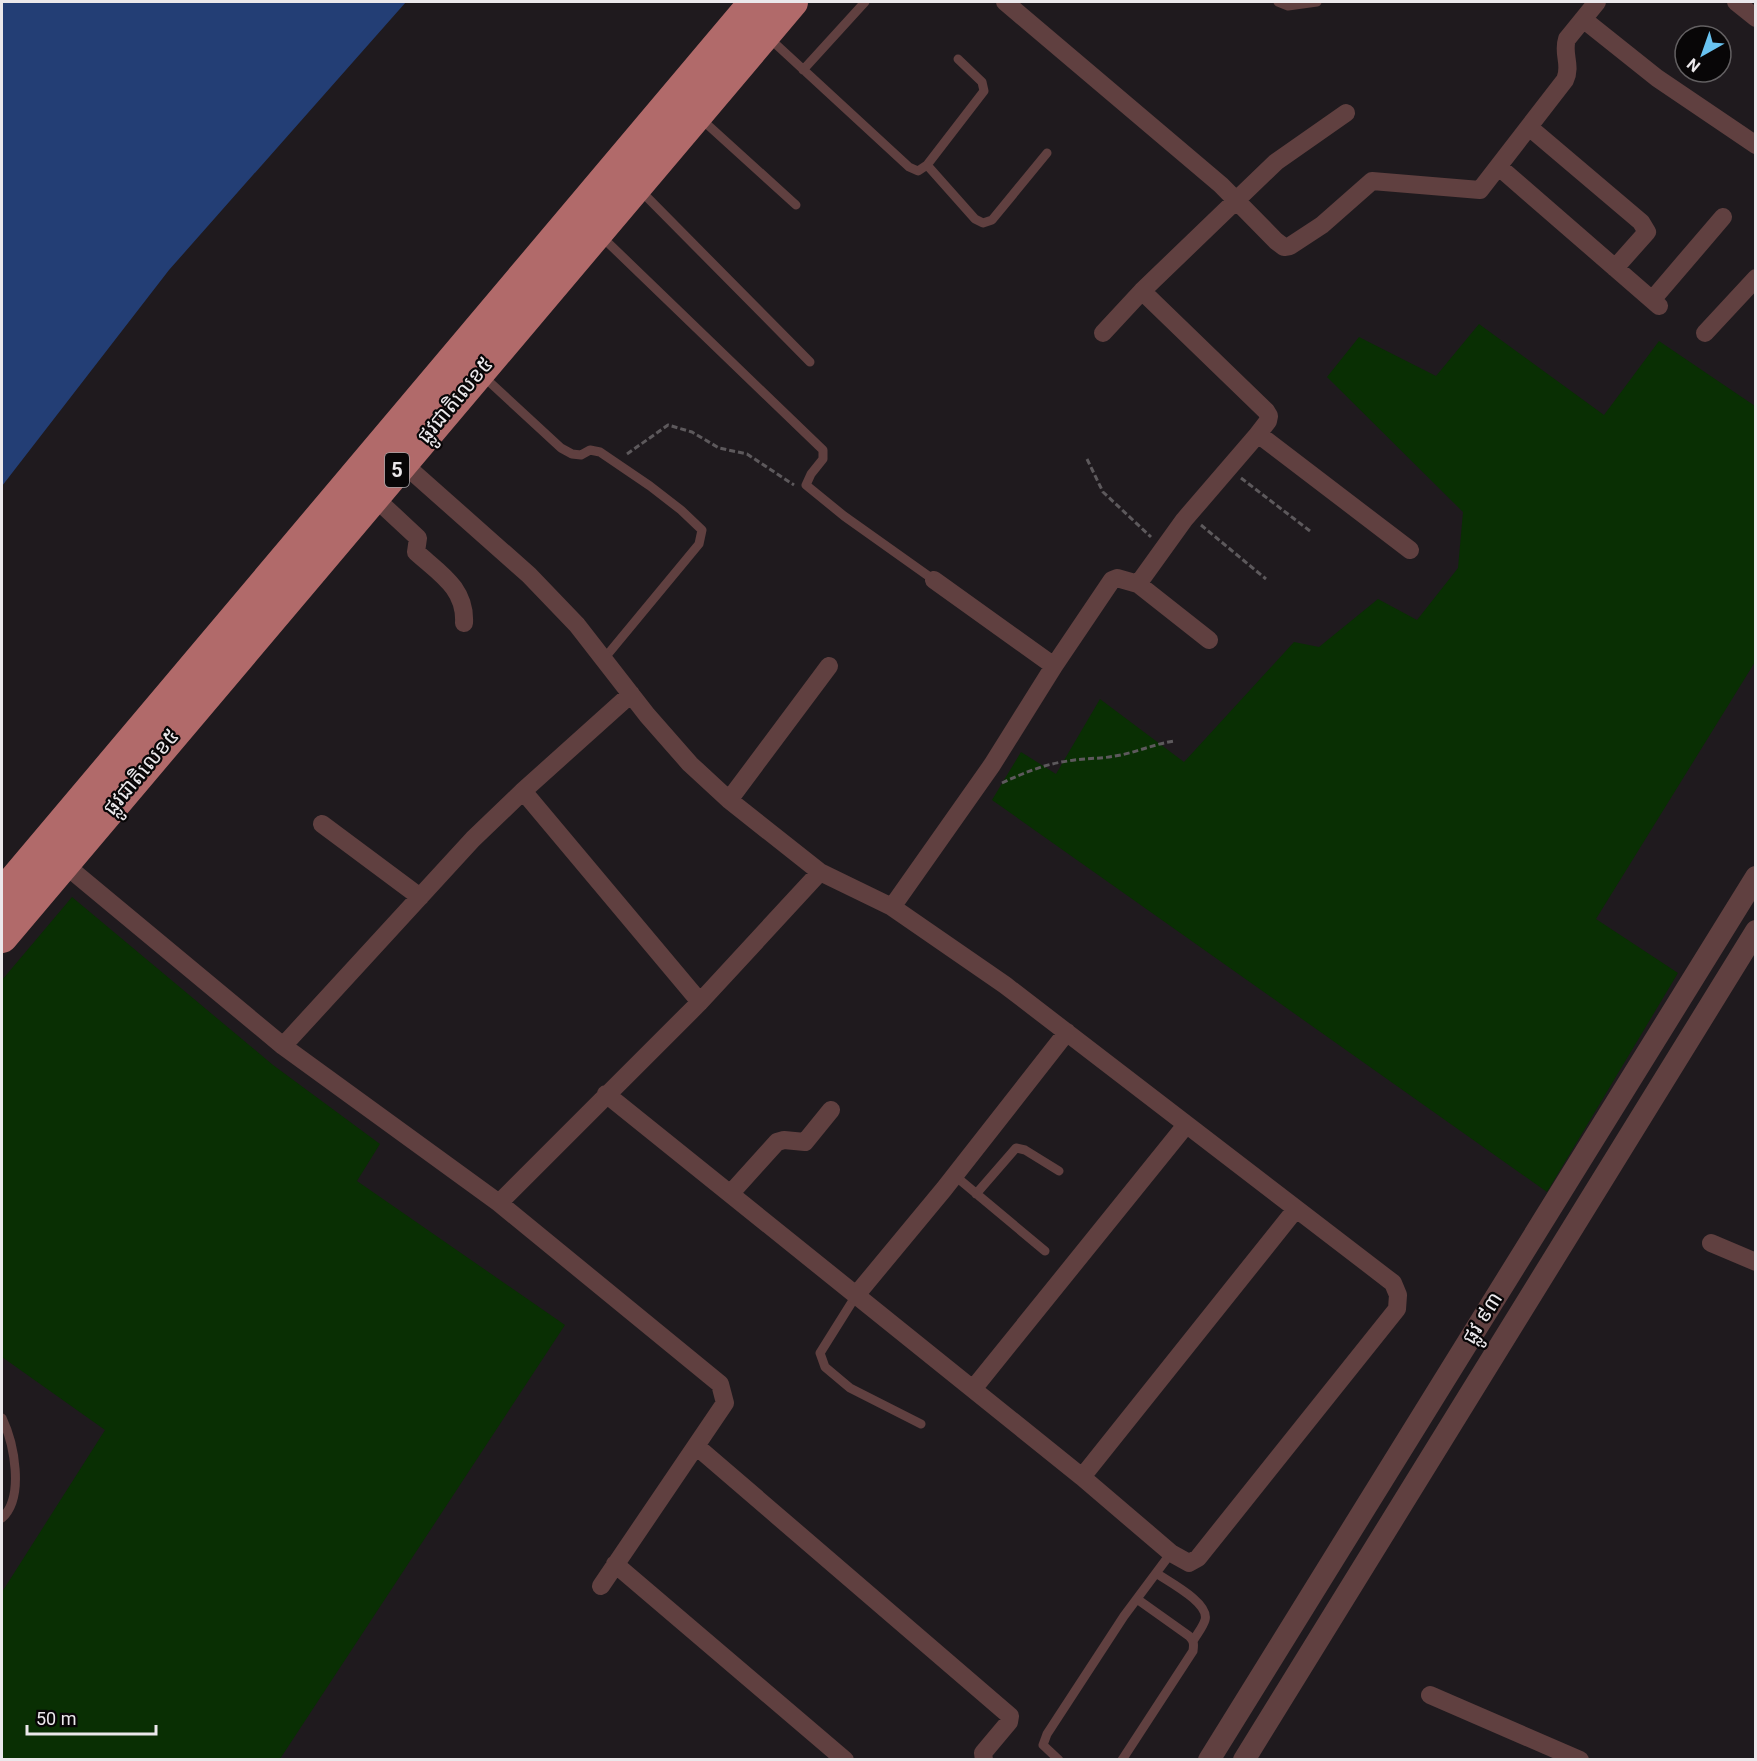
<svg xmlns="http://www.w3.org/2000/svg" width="1757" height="1761" viewBox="0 0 1757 1761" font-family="Roboto,'Noto Sans Khmer',sans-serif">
<rect width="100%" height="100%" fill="#1f1a1e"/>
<path fill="#092f03" d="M1479 324 1604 415 1659 341 1755 406V662L1596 919 1678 973 1547 1192 992 800 1021 752 1056 774 1100 699 1184 762 1294 642 1319 647 1378 599 1417 620 1458 568 1463 512 1327 377 1359 337 1436 376Z
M72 897 273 1065 380 1144 357 1181 565 1325 280 1759H2V1592L105 1430 2 1357V980Z"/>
<path fill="#233e75" d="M2 2H406L169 270 2 486Z"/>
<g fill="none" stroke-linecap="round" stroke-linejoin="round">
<path stroke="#5d595c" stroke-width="3" stroke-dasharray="6 3" stroke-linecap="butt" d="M627 454 668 425 692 432 719 448 747 454 794 485
M1087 459 1103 492 1151 537
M1241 478 1310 531
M1201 525 1266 579
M1002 783C1023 773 1045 764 1068 761 1084 758 1100 759 1115 756 1135 753 1154 744 1174 741"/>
<path stroke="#604040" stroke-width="9" d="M1278 2 1288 6 1317 2
M768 37 909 167 918 171 927 165 984 91 982 82 958 59
M803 70 865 2
M699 117 796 205
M927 165 975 219 983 223 992 220 1047 153
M639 189 810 362
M601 236 823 450V459L811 474 806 485 844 516 934 580
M483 376 561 448 572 454 581 455 590 450 600 452 650 486 681 510 702 530 699 544 603 660
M954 1175 1045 1251
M976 1194 1016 1148 1025 1150 1059 1171
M857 1294 820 1353 825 1367 850 1388 921 1424
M2 1418C14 1443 25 1497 2 1518
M1156 1573C1169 1582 1210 1603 1205 1620 1203 1627 1197 1634 1193 1641
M1059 1760 1043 1745 1047 1734 1124 1616 1171 1553
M1122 1760 1193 1651C1194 1644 1194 1641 1189 1636L1137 1599"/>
<path stroke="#604040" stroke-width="18" d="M1005 2 1221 185 1276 241 1284 247 1290 246 1322 225 1372 181 1480 190 1565 80C1572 65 1562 54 1567 39L1597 2
M1736 2 1756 18
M1583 19 1657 78 1756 145
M1529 127 1641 222 1647 232 1615 268
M1499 167 1659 306
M1142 291 1266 411 1269 416 1268 421 1258 434 1410 550
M1652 300 1723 217
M1103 333 1142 291 1276 162 1346 113
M1705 333 1756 278
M397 458 529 575 577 625 647 715 690 764 729 800 820 872 892 907 1005 985 1393 1283 1398 1295 1397 1309 1198 1558 1189 1563 1171 1553 1082 1477 606 1094
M374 497 418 538 416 552C439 573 466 588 464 623
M934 580 1054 666 1112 580 1117 578 1138 584
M1209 640 1138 584 1184 520 1258 434
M523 791 700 1002
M729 800 829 666
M322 824 420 897
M58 859 283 1046 499 1203 720 1384 725 1403 601 1586
M892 907 992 765 1054 666
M283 1046 473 839 523 791 631 694
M731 1193 777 1142 784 1140 805 1142 831 1110
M499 1203 700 1002 820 872
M1711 1243 1756 1262
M857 1294 944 1189 1067 1032
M973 1389 1186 1125
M696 1446 1010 1716 1009 1722 983 1753 984 1760
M1082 1477 1296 1209
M615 1564 845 1760
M1430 1695 1580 1760"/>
<path stroke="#604040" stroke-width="22" d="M1209 1760 1756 877
M1244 1760 1756 931"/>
<path stroke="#b16a6a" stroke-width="32" d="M2 895 755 2
M2 937 792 2"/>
</g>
<g text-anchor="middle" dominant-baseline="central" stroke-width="4.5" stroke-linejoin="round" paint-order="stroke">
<rect fill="#080607" stroke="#a7a4a7" stroke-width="1.5" x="385" y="453" width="24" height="34" rx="4.5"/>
<g font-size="20" font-weight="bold" fill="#ebe8eb">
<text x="397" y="470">5</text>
</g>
<g font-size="21" fill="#ebe8eb" stroke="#080607">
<text transform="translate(455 400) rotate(-50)">ផ្លូវជាតិលេខ៥</text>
<text transform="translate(141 772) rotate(-50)">ផ្លូវជាតិលេខ៥</text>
<text transform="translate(1482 1318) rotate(-58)">ផ្លូវ ៩៣</text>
</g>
</g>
<rect width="1757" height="1761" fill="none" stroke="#ebe8eb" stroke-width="6"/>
<g transform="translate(1703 54) rotate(220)"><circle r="28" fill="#080607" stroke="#636062" stroke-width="1.5"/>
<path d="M0-4.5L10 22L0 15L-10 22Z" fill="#69c3f1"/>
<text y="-9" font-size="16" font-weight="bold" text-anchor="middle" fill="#ebe8eb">N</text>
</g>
<path d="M27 1725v9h129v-9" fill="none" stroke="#ebe8eb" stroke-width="3"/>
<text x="36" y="1725" font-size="18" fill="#ebe8eb" stroke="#080607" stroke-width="4.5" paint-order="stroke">50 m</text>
</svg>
